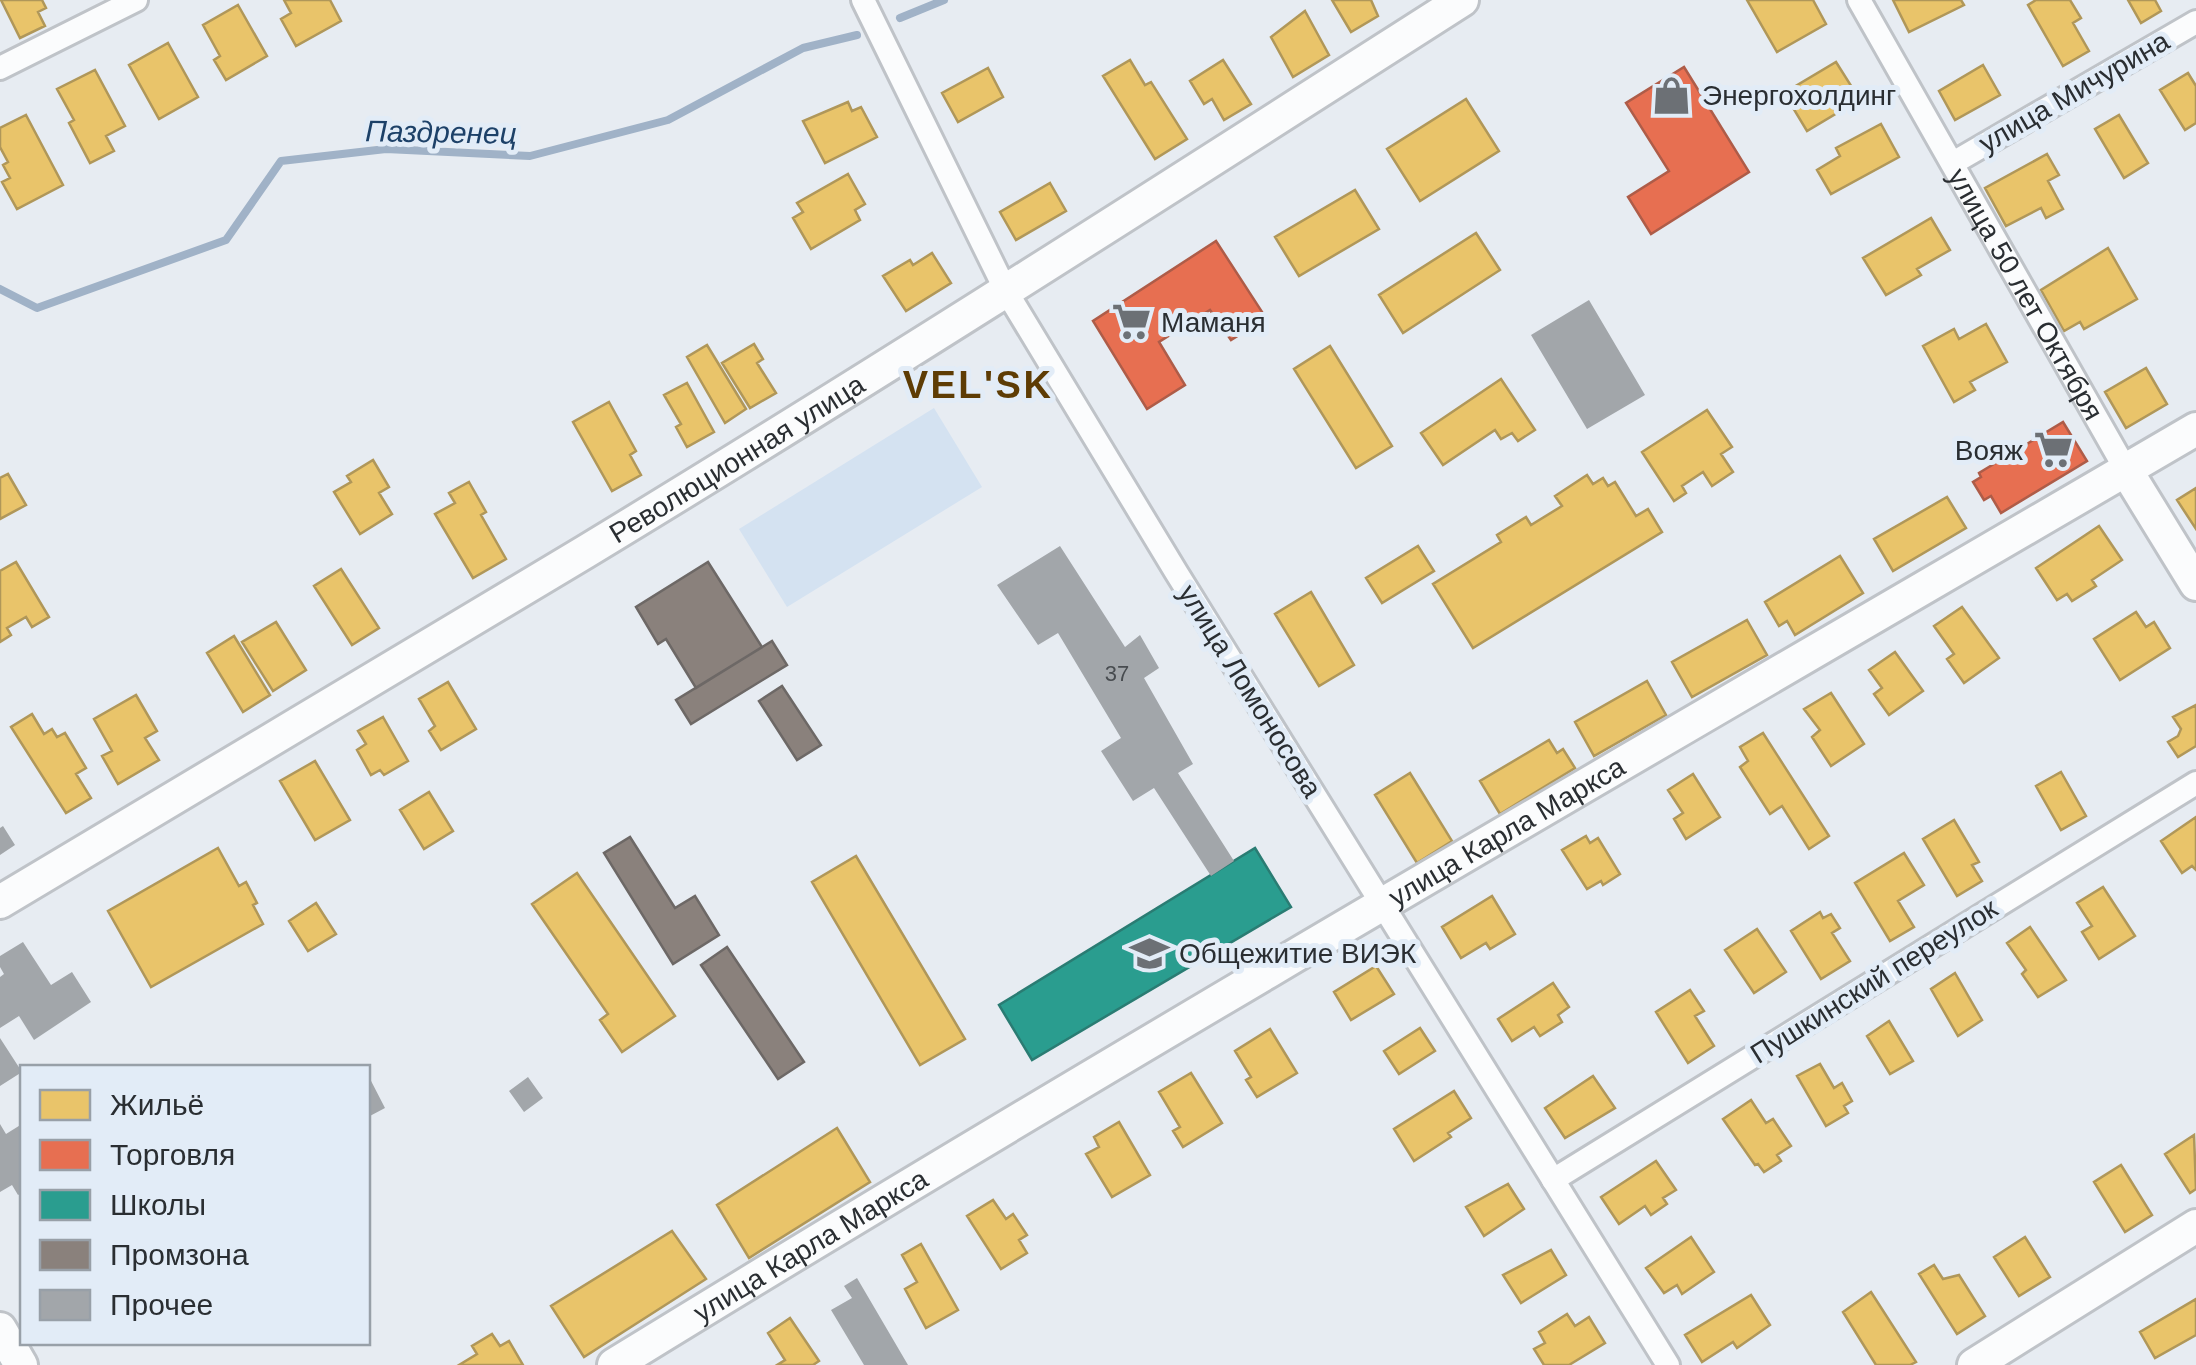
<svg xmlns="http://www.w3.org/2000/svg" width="2196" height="1365" viewBox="0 0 2196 1365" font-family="Helvetica,sans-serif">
<rect width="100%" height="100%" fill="#e7ecf2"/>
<path fill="#d4e2f1" d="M934 408 982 487 787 607 739 529Z"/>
<path fill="#e9c46a" stroke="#b09759" stroke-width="2.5" d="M1 0H42L46 8 38 12 45 26 20 38Z
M284 0H330L341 21 296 46 281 19 291 13Z
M1332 0H1371L1378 16 1351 32Z
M1747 0H1813L1826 24 1777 52Z
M1893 0H1961L1964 5 1909 32Z
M2036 0H2070L2081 18 2073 23 2089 51 2063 66 2028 5Z
M2128 0H2155L2161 11 2141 23Z
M238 5 267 56 226 80 214 60 220 56 203 25Z
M1305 11 1329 55 1293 77 1271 37Z
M168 43 198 97 159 119 129 65Z
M1130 60 1145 85 1151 82 1187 139 1155 159 1103 76Z
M1223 60 1251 104 1224 120 1212 99 1204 104 1190 81Z
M1836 62 1855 92 1832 106 1837 113 1807 131 1784 93Z
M1983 65 2000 95 1955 120 1939 91Z
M988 68 1003 97 958 122 942 93Z
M95 70 125 126 106 136 114 151 90 163 69 123 74 120 57 89Z
M2188 73 2196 86V123L2185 130 2160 90Z
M1466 99 1499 151 1420 201 1387 149Z
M848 102 852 111 861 107 877 137 825 163 803 121Z
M26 115 63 185 17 209 2 182 10 178 3 165 8 162 0 147V128Z
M2119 115 2148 163 2124 178 2095 129Z
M1881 124 1899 157 1831 194 1817 170 1840 156 1836 148Z
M2047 154 2059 175 2048 181 2063 209 2046 218 2041 208 2006 226 1985 188Z
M848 174 865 204 855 210 860 220 811 249 793 218 803 212 797 203Z
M1050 183 1066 211 1016 240 1000 212Z
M1355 190 1379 229 1299 276 1275 237Z
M1931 218 1950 250 1917 269 1921 275 1886 295 1863 258Z
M1476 233 1500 270 1403 333 1379 295Z
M2108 248 2137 299 2084 329 2080 322 2064 331 2041 290Z
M932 253 951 283 906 311 883 276 910 260 913 265Z
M1986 324 2007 362 1970 382 1975 390 1954 402 1923 346 1954 329 1959 339Z
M754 344 763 359 757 363 776 393 750 408 722 363Z
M707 345 746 409 725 423 687 357Z
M1330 346 1392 446 1356 468 1294 369Z
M2146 368 2167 404 2126 428 2105 392Z
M1501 379 1535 430 1518 441 1512 433 1501 439 1495 430 1443 465 1421 433Z
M687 383 714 432 687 447 676 427 681 424 664 395Z
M609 402 636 451 630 455 641 475 612 491 573 422Z
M1707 410 1732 447 1721 454 1733 472 1712 486 1703 472 1682 486 1686 493 1674 501 1642 452Z
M373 460 389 487 379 493 392 514 360 534 334 492 351 482 347 476Z
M8 474 26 505 0 519V478Z
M1587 475 1593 484 1603 478 1608 486 1615 482 1636 516 1648 509 1662 532 1473 648 1433 584 1501 542 1497 535 1526 517 1531 525 1562 506 1555 496Z
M469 482 486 512 481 515 506 559 473 578 435 514 455 503 449 493Z
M2196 488V529L2177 500Z
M1947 497 1966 528 1893 571 1874 539Z
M2099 526 2122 560 2092 580 2096 586 2072 601 2067 594 2057 600 2036 568Z
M1418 546 1434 571 1382 603 1366 578Z
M1840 556 1863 593 1795 635 1787 621 1779 626 1765 602Z
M16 562 49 617 32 627 26 617 7 628 11 635 0 642V571Z
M341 569 379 628 352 645 314 586Z
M1311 592 1354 665 1319 686 1275 614Z
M1962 607 1999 658 1964 683 1947 659 1954 654 1934 626Z
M2136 612 2146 627 2154 622 2170 648 2120 680 2094 639Z
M1747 620 1767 655 1692 697 1672 662Z
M276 622 306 670 273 691 242 642Z
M234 636 270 695 243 712 207 653Z
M1895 652 1923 691 1889 715 1874 694 1882 688 1869 670Z
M1647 681 1666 715 1594 756 1575 722Z
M448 682 476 729 441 750 429 731 435 726 419 699Z
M1831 693 1864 744 1831 766 1812 737 1820 730 1804 709Z
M136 695 157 731 145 738 159 760 118 784 102 756 112 751 94 719Z
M2196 705V746L2178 757 2168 742 2178 736 2181 729 2173 717Z
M32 714 44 734 52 729 57 737 65 733 86 768 76 774 91 798 66 813 11 727Z
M383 717 408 761 384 775 380 770 371 775 357 750 366 744 358 731Z
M1763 733 1829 836 1809 849 1782 806 1770 814 1740 767 1748 761 1740 747Z
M1549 740 1557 753 1563 749 1575 768 1500 814 1480 781Z
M315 761 350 820 315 840 280 781Z
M2061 772 2086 816 2061 830 2036 786Z
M1410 773 1452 841 1417 863 1375 795Z
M1693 774 1720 817 1686 839 1674 819 1683 813 1668 790Z
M429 792 453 831 424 849 400 810Z
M2196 817V870L2192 866 2182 873 2161 841Z
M1954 820 1979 862 1972 865 1982 881 1957 896 1923 839Z
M1586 836 1590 843 1598 838 1620 874 1603 885 1601 881 1587 889 1562 850Z
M218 848 239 886 246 882 257 903 253 905 263 924 151 987 108 911Z
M1904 853 1924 885 1898 901 1914 927 1890 941 1855 883Z
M856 856 965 1039 920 1065 812 882Z
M577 873 675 1016 622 1052 600 1020 608 1014 532 904Z
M2103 887 2135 936 2099 959 2082 932 2092 926 2077 903Z
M1492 896 1515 934 1490 949 1486 943 1461 958 1442 927Z
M316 903 336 934 308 951 289 921Z
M1820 912 1823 918 1831 914 1840 928 1832 933 1850 961 1821 979 1791 931Z
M2030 927 2066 980 2038 997 2022 974 2026 970 2007 943Z
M1757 929 1786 972 1754 993 1725 950Z
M1376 966 1394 994 1351 1020 1334 992Z
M1955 973 1982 1020 1958 1036 1931 989Z
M1553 983 1569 1007 1558 1015 1562 1022 1540 1036 1534 1027 1512 1041 1498 1019Z
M1690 990 1704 1011 1695 1016 1714 1046 1688 1063 1656 1012Z
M1889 1021 1913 1061 1890 1074 1867 1036Z
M1420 1028 1435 1051 1399 1074 1384 1051Z
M1270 1029 1297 1073 1257 1097 1246 1080 1251 1077 1235 1051Z
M1820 1064 1834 1088 1842 1083 1852 1101 1844 1106 1848 1113 1826 1126 1797 1076Z
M1191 1073 1222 1123 1183 1147 1173 1131 1180 1127 1159 1092Z
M1593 1076 1615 1108 1565 1138 1545 1108Z
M1454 1091 1471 1118 1448 1133 1451 1137 1414 1161 1394 1129Z
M1751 1100 1766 1123 1773 1119 1791 1146 1777 1155 1781 1161 1764 1172 1758 1164 1755 1165 1723 1119Z
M1119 1122 1150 1175 1112 1197 1086 1154 1099 1147 1094 1137Z
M837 1128 870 1182 749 1258 717 1205Z
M2194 1135 2196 1189 2190 1193 2165 1154Z
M1656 1161 1676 1190 1663 1198 1667 1204 1651 1215 1645 1206 1619 1224 1601 1197Z
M2121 1165 2152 1215 2125 1232 2094 1182Z
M1508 1184 1524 1209 1484 1236 1466 1207Z
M993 1200 1006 1219 1013 1214 1027 1235 1019 1240 1027 1253 1001 1269 967 1216Z
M672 1231 706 1279 584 1357 551 1306Z
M1691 1237 1714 1272 1682 1294 1677 1285 1664 1293 1646 1268Z
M2025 1237 2050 1277 2019 1296 1994 1257Z
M921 1244 958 1310 926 1328 905 1289 917 1282 902 1255Z
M1551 1250 1566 1275 1521 1303 1503 1275Z
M1934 1265 1943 1279 1959 1275 1985 1316 1957 1334 1919 1274Z
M1871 1292 1916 1362 1910 1365H1876L1843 1312Z
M1751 1295 1770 1325 1737 1348 1733 1342 1702 1362 1685 1335Z
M2196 1299V1335L2155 1358 2140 1332Z
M1567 1314 1575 1326 1589 1317 1605 1343 1569 1365H1544L1534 1349 1545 1343 1539 1332Z
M790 1318 819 1361 813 1365H777L785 1360 768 1333Z
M492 1334 500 1346 509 1341 523 1365H459L477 1354 472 1346Z"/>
<path fill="#e76f51" stroke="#ae5c48" stroke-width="2.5" d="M1684 67 1749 172 1651 234 1628 197 1669 171 1626 103Z
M1216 241 1266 318 1231 340 1210 310 1159 342 1185 385 1147 409 1093 321Z
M2063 422 2087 461 2001 513 1991 496 1984 500 1973 482 1981 477 1979 473Z"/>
<path fill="#2a9d8f" stroke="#2a7c73" stroke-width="2.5" d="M1255 848 1291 907 1032 1060 999 1005Z"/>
<path fill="#8a817c" stroke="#6d6866" stroke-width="2.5" d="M708 562 762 647 696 688 666 639 658 644 636 607Z
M772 641 787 665 691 724 676 700Z
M782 686 821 745 797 760 759 701Z
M630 837 675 908 695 896 719 935 673 964 604 853Z
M727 947 804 1062 778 1079 701 965Z"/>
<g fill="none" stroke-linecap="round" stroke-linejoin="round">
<path stroke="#a0b2c7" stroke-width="8" d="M900 18 944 0
M0 289 37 308 226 240 281 161 386 149 530 156 668 120 803 48 857 35"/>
</g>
<path fill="#a2a6aa" d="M1589 300 1645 395 1587 429 1531 335Z
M1060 546 1125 647 1140 635 1159 668 1144 678 1193 764 1178 773 1234 861 1211 876 1154 788 1133 801 1101 751 1121 738 1058 633 1038 645 997 585Z
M3 826 15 845 0 855V828Z
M23 942 51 985 72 972 91 1002 34 1040 19 1016 0 1028V977L4 974 0 967V956Z
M0 1038 22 1072 0 1086Z
M368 1075 385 1108 368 1117Z
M528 1077 543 1098 524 1112 509 1091Z
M0 1124 6 1134 22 1124V1193L18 1195 12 1185 0 1192Z
M857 1278 908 1365H864L831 1310 852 1298 844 1286Z"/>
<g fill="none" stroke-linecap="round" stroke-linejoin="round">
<defs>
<g id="street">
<path d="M863 0 1006 291 1176 572 1668 1365"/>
<path id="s1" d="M1859 0 2126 470"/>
<path d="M0 68 136 0"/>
<path d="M1953 163 2196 22"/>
<path d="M1553 1180 2196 783"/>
</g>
<g id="secondary">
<path d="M2126 470 2196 584"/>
<path id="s2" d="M0 902C195 785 390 669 585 552 880 373 1171 186 1462 0"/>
<path d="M0 1329 21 1365"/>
<path id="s3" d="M614 1365C1136 1044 1667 738 2196 429"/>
<path d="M1974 1365 2196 1226"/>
</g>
</defs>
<use href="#street" stroke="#bfc3c8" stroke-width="28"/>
<use href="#secondary" stroke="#bfc3c8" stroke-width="38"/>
<use href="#street" stroke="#fbfcfd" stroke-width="22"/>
<use href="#secondary" stroke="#fbfcfd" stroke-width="32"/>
</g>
<defs>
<symbol id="shop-bare" viewBox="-9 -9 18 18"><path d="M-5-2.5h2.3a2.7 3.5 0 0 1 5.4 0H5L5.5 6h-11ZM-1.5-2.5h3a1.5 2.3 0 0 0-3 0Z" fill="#6c7075" stroke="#e2ecf7" stroke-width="2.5" paint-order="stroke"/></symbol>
<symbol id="supermarket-bare" viewBox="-9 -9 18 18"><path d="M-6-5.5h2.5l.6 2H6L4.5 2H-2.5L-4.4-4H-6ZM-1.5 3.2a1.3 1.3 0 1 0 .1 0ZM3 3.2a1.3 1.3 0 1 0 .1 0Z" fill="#6c7075" stroke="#e2ecf7" stroke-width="2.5" paint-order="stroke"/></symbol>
<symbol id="university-bare" viewBox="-9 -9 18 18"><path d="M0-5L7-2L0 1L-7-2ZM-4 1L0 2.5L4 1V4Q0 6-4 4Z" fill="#6c7075" stroke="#e2ecf7" stroke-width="2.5" paint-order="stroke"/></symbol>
</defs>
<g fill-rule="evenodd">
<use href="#shop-bare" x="1644" y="68" width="55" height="55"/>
<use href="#supermarket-bare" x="1104" y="294" width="55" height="55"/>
<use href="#supermarket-bare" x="2026" y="422" width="55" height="55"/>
<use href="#university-bare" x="1122" y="926" width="55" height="55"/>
</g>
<g text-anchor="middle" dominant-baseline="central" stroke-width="10" stroke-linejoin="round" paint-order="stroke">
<g font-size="22" fill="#484c50">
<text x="1117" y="673">37</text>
</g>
<g font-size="28" fill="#2a2e32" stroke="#e2ecf7">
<text transform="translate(2074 92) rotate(-30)">улица Мичурина</text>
<text stroke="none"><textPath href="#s1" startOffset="338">улица 50 лет Октября</textPath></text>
<text stroke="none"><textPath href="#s2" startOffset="860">Революционная улица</textPath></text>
<text transform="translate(1250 691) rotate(58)">улица Ломоносова</text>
<text stroke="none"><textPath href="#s3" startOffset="1040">улица Карла Маркса</textPath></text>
<text transform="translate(1874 981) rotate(-32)">Пушкинский переулок</text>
<text stroke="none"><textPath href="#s3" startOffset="230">улица Карла Маркса</textPath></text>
</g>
<g font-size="28" fill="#2a2e32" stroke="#e2ecf7" text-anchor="start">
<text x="1702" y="95">Энергохолдинг</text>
<text x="1161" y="322">Маманя</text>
<text x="2023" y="450" text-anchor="end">Вояж</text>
<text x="1179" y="953">Общежитие ВИЭК</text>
</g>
<g font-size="30" font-style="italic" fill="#1d4168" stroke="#e2ecf7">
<text transform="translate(441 132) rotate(1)">Паздренец</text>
</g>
<g font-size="38" font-weight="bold" letter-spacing="2.5" fill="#5e3c04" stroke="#e2ecf7">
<text x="978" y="385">VEL'SK</text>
</g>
</g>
<rect x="20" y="1065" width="350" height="280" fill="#e2ecf7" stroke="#98a0a8" stroke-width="2.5"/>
<rect x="40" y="1090" width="50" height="30" fill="#e9c46a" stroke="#98a0a8" stroke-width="2.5"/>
<text x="110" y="1115" font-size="30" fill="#2a2e32">Жильё</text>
<rect x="40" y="1140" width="50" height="30" fill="#e76f51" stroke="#98a0a8" stroke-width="2.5"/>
<text x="110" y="1165" font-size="30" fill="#2a2e32">Торговля</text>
<rect x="40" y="1190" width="50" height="30" fill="#2a9d8f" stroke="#98a0a8" stroke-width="2.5"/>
<text x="110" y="1215" font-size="30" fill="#2a2e32">Школы</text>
<rect x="40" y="1240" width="50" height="30" fill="#8a817c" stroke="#98a0a8" stroke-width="2.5"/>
<text x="110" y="1265" font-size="30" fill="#2a2e32">Промзона</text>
<rect x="40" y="1290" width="50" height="30" fill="#a2a6aa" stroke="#98a0a8" stroke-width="2.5"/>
<text x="110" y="1315" font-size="30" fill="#2a2e32">Прочее</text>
</svg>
